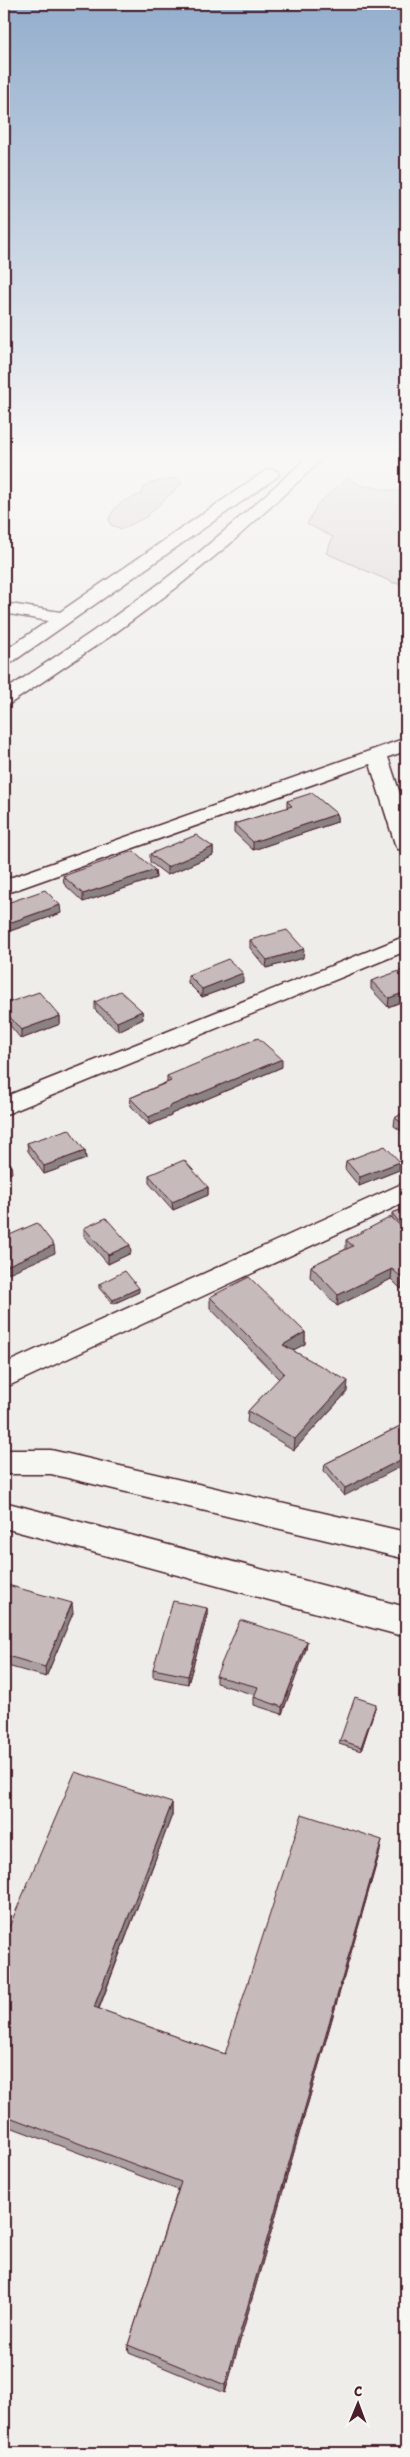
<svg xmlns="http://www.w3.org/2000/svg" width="410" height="2457" viewBox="0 0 410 2457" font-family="'Shantell Sans',sans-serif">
<rect width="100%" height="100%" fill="#efedea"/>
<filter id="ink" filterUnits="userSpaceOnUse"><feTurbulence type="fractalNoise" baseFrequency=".02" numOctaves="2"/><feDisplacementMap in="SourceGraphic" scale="10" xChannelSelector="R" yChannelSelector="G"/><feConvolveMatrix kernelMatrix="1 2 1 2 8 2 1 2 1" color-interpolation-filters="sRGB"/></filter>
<g filter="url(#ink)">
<path fill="#d7cfce" stroke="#90777c" d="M348 477 360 485 406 493V585L394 583 326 553 333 537 307 524 317 505Z
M176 478 182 483 146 517 122 529 111 525 109 519C117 501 125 501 142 494L143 488 150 483Z"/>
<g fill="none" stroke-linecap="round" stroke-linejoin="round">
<defs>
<path id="minor" d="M271 469 277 471 279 474 277 477 11 663 4 664V651L48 621 4 613V603L60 612 265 471Z
M406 738V751L388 757 406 812V850L398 849 395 844 370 764 4 894V880Z
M406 936V951L4 1115V1097Z
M406 1182V1202L4 1388V1364Z
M4 1450H51L406 1532V1559L51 1474H4Z
M4 1502 406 1607V1637L4 1528Z"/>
<path id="major" d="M308 457H325L232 542 176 588 115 633 11 703 4 705V691C64 651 125 611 181 567 225 532 266 494 308 457Z"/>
</defs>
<use href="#minor" stroke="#4a1f2b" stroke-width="3"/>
<use href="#major" stroke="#4a1f2b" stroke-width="3"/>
<use href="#minor" fill="#f6f6f2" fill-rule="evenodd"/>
<use href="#major" fill="#f6f6f2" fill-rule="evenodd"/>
</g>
<path fill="#aaa0a1" stroke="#4a1f2b" d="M287 801 337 814V822L253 850 234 832V824L287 808Z
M213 847V855L167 875 150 862V854Z
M155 870 156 878 83 902 64 884 63 876Z
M4 904 61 913 10 931 4 926Z
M250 940 303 958 266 968 250 948Z
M406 971V1000L388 1007 371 989V981Z
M188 975 243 982 202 997 188 983Z
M95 1002 142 1011 143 1019 118 1031 95 1010Z
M4 1004 60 1016V1024L21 1039 4 1018Z
M282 1067 171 1114V1116L149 1125 131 1106 130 1098 167 1082V1076Z
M406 1111V1134L394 1126 395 1118Z
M27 1143 85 1151 86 1159 44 1174 28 1151Z
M346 1161 400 1162 399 1170 359 1186 345 1169Z
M149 1175 208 1187V1195L173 1210 149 1183Z
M406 1208V1286L401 1289 391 1279 337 1306 310 1277 311 1266 346 1249V1240L392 1218V1213Z
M84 1228 131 1253 108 1264 84 1236Z
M99 1284 139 1292 113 1304 99 1288Z
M210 1297 305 1332V1344L293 1350 347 1392 294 1450 247 1422 248 1411 279 1379 210 1308Z
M406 1423 344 1496 324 1471 325 1464Z
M4 1584 73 1613 46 1677 4 1665Z
M207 1608V1616L188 1684 153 1677V1669Z
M307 1641 306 1649 282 1714 254 1705V1697L255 1695 216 1683V1676Z
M375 1708 361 1751 339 1744 340 1740Z
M172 1803V1815L99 2009 225 2054 380 1851 225 2393 129 2353 128 2345 178 2190 5 2125 4 2129V1939Z"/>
<path fill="#8b8283" stroke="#4a1f2b" d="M337 814V822L253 850V842Z
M213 847V855L167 875V867Z
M155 870 156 878 83 902V894Z
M60 905 61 913 10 931 9 923Z
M304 949 303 958 266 968 267 960Z
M243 973V982L202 997V989Z
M406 992V1000L388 1007 389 998Z
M142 1011 143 1019 118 1031 117 1022Z
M60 1016V1024L21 1039V1030Z
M282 1059V1067L171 1114V1116L149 1125V1117L170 1106Z
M85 1151 86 1159 44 1174V1166Z
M400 1162 399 1170 359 1186 360 1177Z
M11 1164 12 1173 4 1176V1167Z
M208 1187V1195L173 1210 172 1202Z
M54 1245 55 1253 4 1275V1267Z
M130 1245 131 1253 108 1264V1255Z
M392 1269 391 1279 337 1306 338 1295Z
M406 1276V1286L401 1289 402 1278Z
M139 1288V1292L113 1304V1300Z
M305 1332V1344L282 1356 283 1345Z
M348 1381 347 1392 294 1450 295 1439Z
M406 1457V1464L344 1496 345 1488Z
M72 1603 73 1613 46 1677 45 1667Z
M207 1608V1616L188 1684V1676Z
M307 1641 306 1649 282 1714V1707Z
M376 1704 375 1708 361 1751V1747Z
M172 1803V1815L95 2018 94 2007Z
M382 1840 380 1851 225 2393V2385Z
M4 2118 5 2125 4 2129Z"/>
<path fill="#c6babb" stroke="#4a1f2b" d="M312 793 337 814 253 842 234 824 292 806 287 801Z
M196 835 213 847 167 867 150 854Z
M134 851 155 870 83 894 63 876Z
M45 890 60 905 9 923 4 919V904Z
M287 930 304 949 267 960 250 940Z
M228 959 243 973 202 989 188 975Z
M405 969 406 971V992L389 998 371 981Z
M120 991 142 1011 117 1022 95 1002Z
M39 992 60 1016 21 1030 4 1010V1004Z
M258 1038 282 1059 170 1106 171 1107 149 1117 130 1098 171 1081 167 1076Z
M406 1111V1126L395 1118Z
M69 1129 85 1151 44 1166 27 1143Z
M385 1146 400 1162 360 1177 346 1161Z
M4 1155 11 1164 4 1167Z
M184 1160 208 1187 172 1202 149 1175Z
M406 1208V1231L392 1213Z
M391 1217 406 1231V1276L402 1278 392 1269 338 1295 311 1266 353 1246 346 1240Z
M106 1218 130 1245 108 1255 84 1228Z
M37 1223 54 1245 4 1267V1235L5 1237Z
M125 1271 139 1288 113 1300 99 1284Z
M249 1277 305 1332 283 1345 348 1381 295 1439 248 1411 284 1373 210 1297Z
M406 1423V1457L345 1488 325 1464Z
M4 1584 72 1603 45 1667 4 1655Z
M173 1601 207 1608 188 1676 153 1669Z
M240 1620 307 1641 282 1707 254 1697 258 1687 216 1676Z
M355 1697 376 1704 361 1747 340 1740Z
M75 1772 172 1803 94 2007 225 2054 302 1814 382 1840 225 2385 128 2345 181 2182 4 2115V1939Z"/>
</g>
<linearGradient id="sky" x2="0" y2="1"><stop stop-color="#93aecd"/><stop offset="0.57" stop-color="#f8f7f6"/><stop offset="1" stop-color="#f8f7f6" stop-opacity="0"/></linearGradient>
<rect width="410" height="801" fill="url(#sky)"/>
<rect width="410" height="2457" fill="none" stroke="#f6f6f2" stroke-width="20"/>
<rect x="10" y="10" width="390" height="2437" fill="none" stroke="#4a1f2b" stroke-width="2" filter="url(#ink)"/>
<g transform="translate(358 2404) rotate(1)" stroke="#f6f6f2" stroke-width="4" paint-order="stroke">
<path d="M0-4L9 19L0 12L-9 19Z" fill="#4a1f2b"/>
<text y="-8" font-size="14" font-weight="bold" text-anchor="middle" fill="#4a1f2b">С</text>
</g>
</svg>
